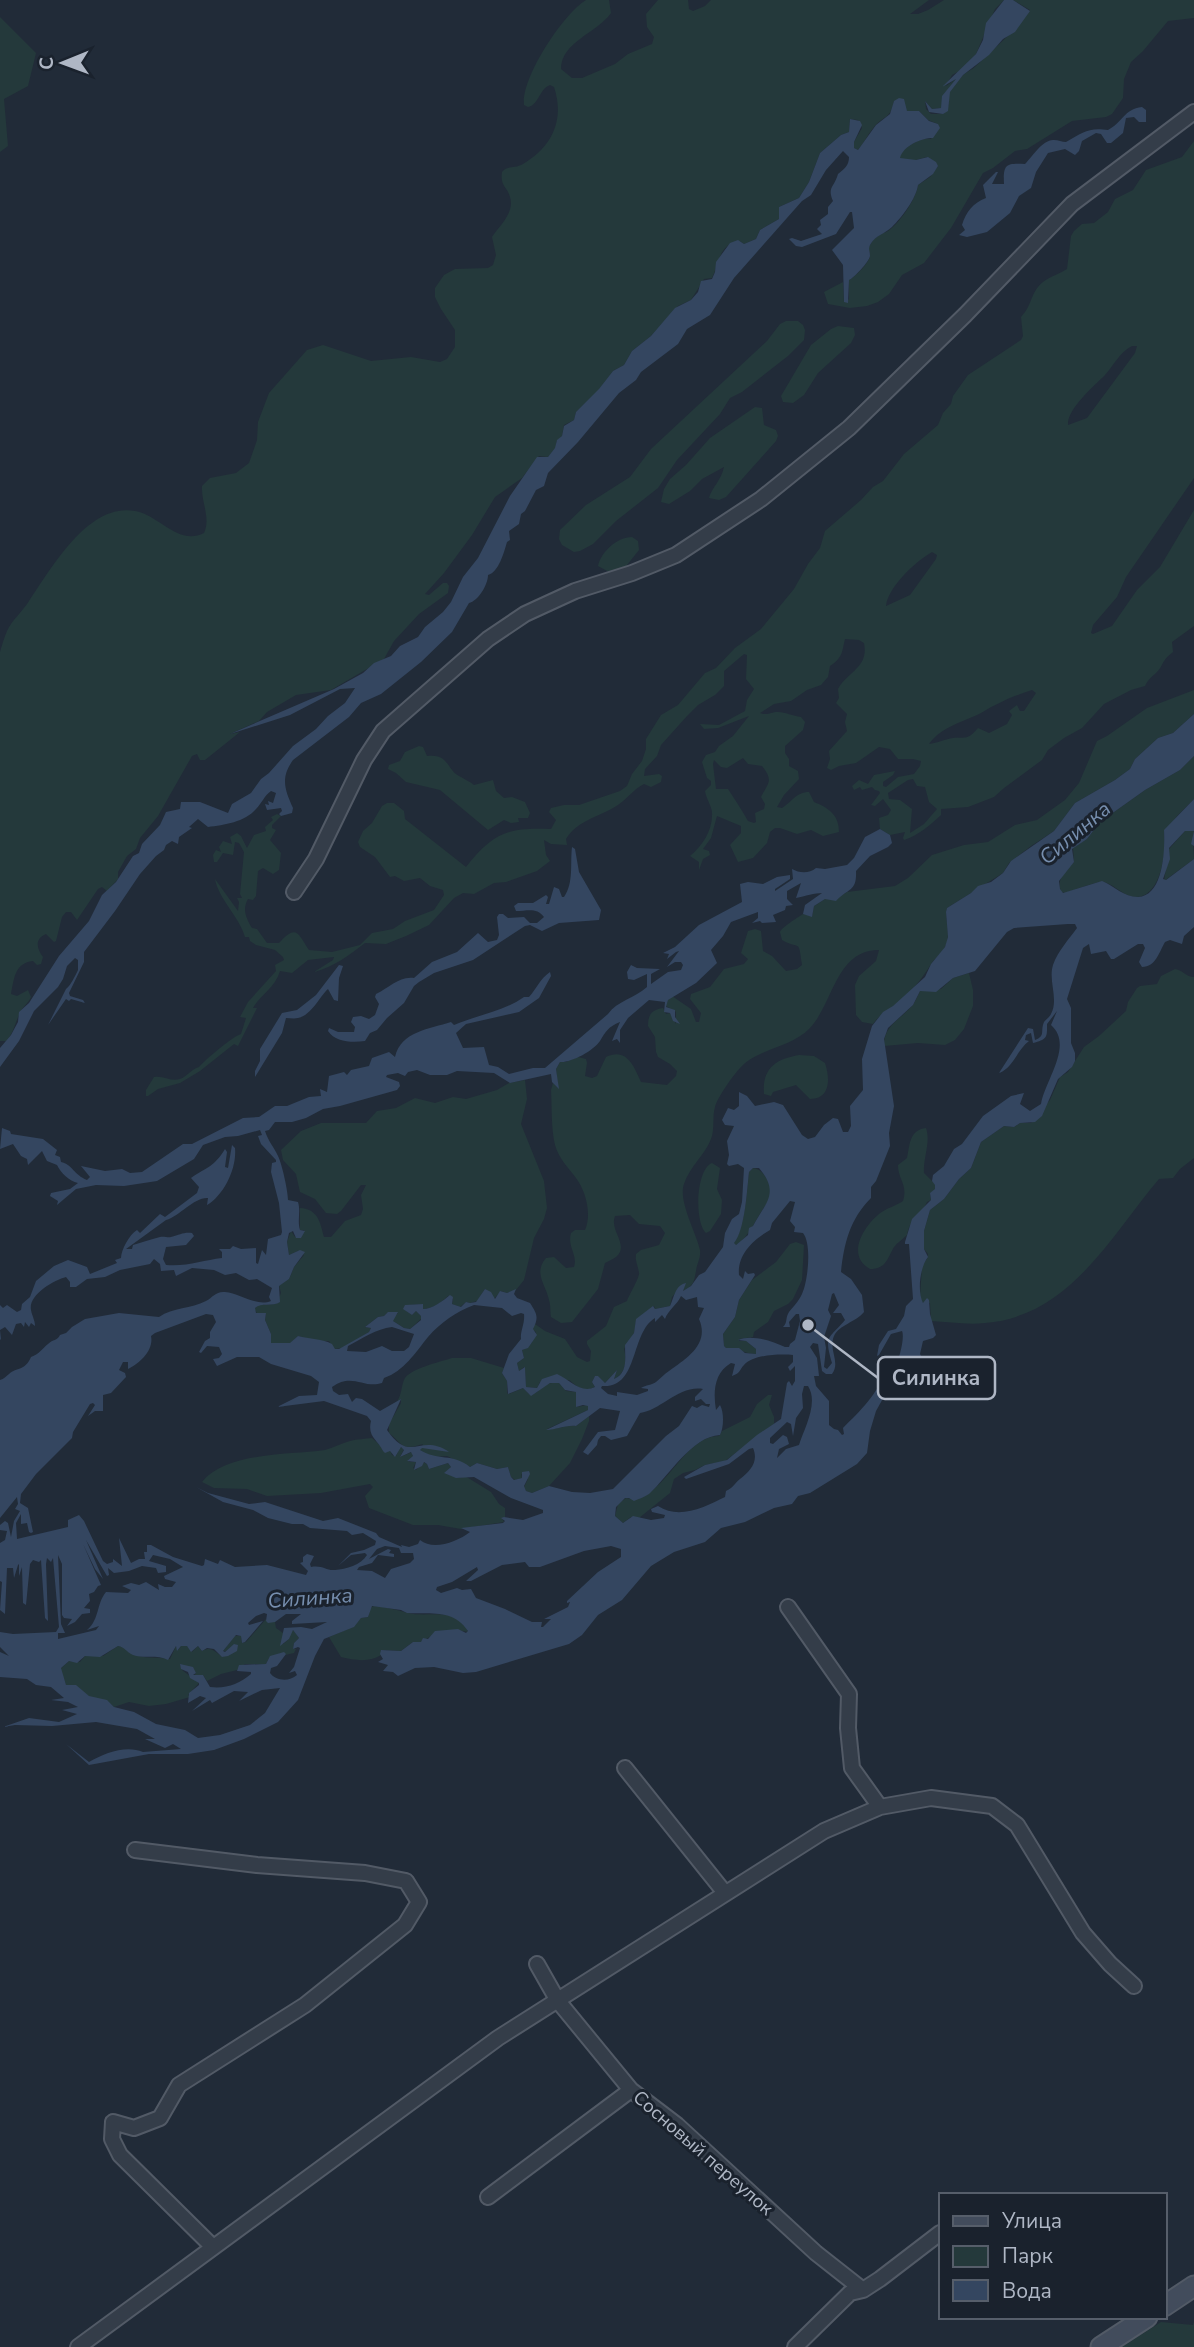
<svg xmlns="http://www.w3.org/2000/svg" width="1194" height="2347" viewBox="0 0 1194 2347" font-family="'Nunito Sans',sans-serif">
<rect width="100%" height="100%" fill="#212b38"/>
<path fill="#24393b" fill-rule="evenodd" d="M586 0H609L611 13C597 33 561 42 561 69L572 78H582L615 64 628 54 652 44 654 37 647 27 646 14 658 0H688L689 9 693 11 705 6 711 0H929L910 14H918L928 10 944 0H1004L995 9 976 54 963 69 952 75 946 86 956 79 946 93 941 108 932 109 925 101 926 109 931 114H943C952 102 947 105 949 93 950 88 959 80 962 76 966 72 972 70 976 66 994 48 1015 32 1030 10L1013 0H1194V18L1168 21 1143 51 1131 62 1124 79 1123 98 1112 114 1106 117 1072 121 1027 149 1015 151 993 168 983 173 951 228 924 263 902 275 889 294 878 302 867 306 850 308 828 304 824 292 843 282 844 302 849 299V280C855 277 869 263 870 256 870 250 867 250 870 245 874 237 881 234 888 231 900 223 916 199 918 185L930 177 938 166 927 157 916 160H902L899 157 900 153C908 146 920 137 931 139L938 124 928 120 919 111H907L894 101C890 120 884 115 874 127 868 134 864 143 858 150L854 148V142L862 128 858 120 850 119 849 132 841 135 820 153 809 182 799 198 779 207V219L760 230 756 239 744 244 740 241C719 243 719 264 712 278L704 279 691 300 678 306 651 336 632 351 624 365 613 371 599 390 576 412 574 420 564 425 562 436 556 442V448L548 457 539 456 522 478 495 497 472 535 444 573 425 594 429 595 443 583H447L449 586 448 593 419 614 394 641 384 659 331 690 296 695 267 712 259 721 230 734 240 732 205 760H200L197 754 192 756 158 816 140 838 136 849 127 856 118 872V879L107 891 102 887 98 889 77 920 71 912H66L62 917 56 941 54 942 46 934C34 939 37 949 43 957L41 964 37 965 33 961C15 963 14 978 11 994L17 996 28 990 31 997C28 1004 22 1007 20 1013 15 1022 14 1033 6 1041H0V652C2 645 4 638 7 631 12 620 23 611 29 601 51 569 88 502 135 511 159 515 178 546 204 533 211 518 201 502 202 486L210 478 236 473 249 463 257 440 258 422 269 393 307 350 323 345 371 361 411 357 440 362 447 359 455 347V330L441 309 435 297V288L444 275 455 269 488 268 493 265 496 255 492 237C499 226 515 213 510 197 507 186 500 187 502 172 508 165 515 169 523 164 552 147 565 120 554 87L550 85C539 89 539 105 528 107L524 105C521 78 563 14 586 0Z
M0 17 36 53 28 86 4 99 8 146 0 152Z
M1194 141V478L1126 577 1117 597 1093 625 1091 633 1093 634 1112 626 1137 590 1160 567 1194 510V626L1172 642 1173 652C1161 661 1164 665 1157 672 1151 678 1149 678 1145 686L1131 690 1104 704 1082 728 1064 738 1048 750 1042 760 1004 788 994 797 968 807 941 809V815C930 825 919 835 904 840L903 838 905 832 890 835 880 829 879 818 888 815 891 810 883 799 875 806 871 805 880 793 879 791 875 790 872 787 862 790 860 787 854 790 852 786 859 780 868 784 874 775 895 771 893 775 883 782V786L886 787 898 777 914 774 920 766 921 761 913 759H898L890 749 879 747 856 763 839 766 831 770 827 768 830 759 829 751 847 731 845 722 847 714 836 703 839 698 838 689C848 671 869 668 864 643L859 640 845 639C842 651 843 658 830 666L828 677 821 685 807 690 791 701 774 704 760 713C768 716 770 712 778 712 785 712 793 716 801 717L805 722 803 730 785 746V753L789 759V766L798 771 799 779 784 795 777 807 782 808C792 802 796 792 809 792L814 802C829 808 839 815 839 832L823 836 811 830 797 834 780 828H775L770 832 767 843 753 858 738 862 730 845 741 833V826L717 816 711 838 703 849 709 851 710 855 703 859 699 870V862L690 856C703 845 713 830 712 812 711 805 706 798 705 791L711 785V781L707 778 702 762 706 755 715 752 719 746 733 736 749 716 718 728 704 729 700 724 719 725 745 711 747 700 754 689 746 679 747 655 744 654 724 671V686L715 695 698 705 687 716 661 745 657 756 645 769 644 776 659 774 662 776 661 782 651 787 644 784C632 790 626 801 613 808 597 817 576 822 566 839L567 845 551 844 544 840 546 855 550 861 537 871 506 882 494 883 474 894 463 893 454 898 429 925 406 936 386 944 365 943C349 955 334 967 314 972L333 960 334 957 308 960 292 973 280 971C275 988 260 995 253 1008H257L238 1046 234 1044 200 1071 180 1083 158 1089 148 1096H146V1090L154 1077C163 1075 171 1082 180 1079 187 1077 191 1069 199 1067 204 1061 233 1036 241 1034L246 1018 240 1017 248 1002 276 971 275 965 284 960 283 957 275 950 256 945 250 941 249 937H245C239 916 219 900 215 879L238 911 239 902 237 898H242L240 894 244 852 239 843 235 842 233 855 223 853 217 862H214L213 855 216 850 221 852 219 847 223 841 232 844 230 837 237 833 241 836 247 848 254 835 266 831 265 827 273 820 271 817 277 814 281 816 272 825V828L276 830 270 840 281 853 279 870 273 874 263 868 258 871 256 896 253 900 248 899C242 909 246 918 252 928L257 929 267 943H279C297 923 298 934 309 950L332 952 360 945 372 933 393 929 405 921 434 910 444 895 443 890 430 886 420 878 404 881 395 876 390 877 375 857 360 847 358 842 363 831 372 823 382 806 387 803H394L404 811 405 819 466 867C493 833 508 827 551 829L556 820 549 812 551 808 564 805H579L620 791 627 786 632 774 642 761 646 749V739L661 715 678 705 705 673 716 668 735 648 761 629 794 589 808 564 820 548 825 531 861 500 873 487 883 481 904 454 938 425 943 413 951 404 953 396 968 375 1021 340 1023 336 1021 317C1032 305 1030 297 1038 287 1046 277 1058 275 1067 269L1071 236 1074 231 1082 224 1094 223 1108 212 1115 199 1133 190 1146 170 1182 157ZM1132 346H1137L1135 353 1087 418 1068 425C1067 409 1094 386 1105 375 1114 365 1119 353 1132 346ZM932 552 937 555 936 559 910 595 886 606C888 587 916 561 932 552ZM1032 690 1036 693 1024 711H1020L1017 705 1009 711 1012 715 1007 724 989 733 978 728C968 740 966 737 953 738 946 739 937 743 929 744 941 727 963 722 981 713 998 703 1013 696 1032 690ZM743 758 748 764 762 766C774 781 768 783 761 797L765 804 764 809 755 813 756 822 754 823 748 821C742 810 735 800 728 789H716L713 764 714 760 721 767 727 768ZM913 779 917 786 925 787 929 802 937 809 924 824 910 833 912 809 900 800 889 799 888 793 908 780Z
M786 321H798L803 325 805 330 804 340 788 356 742 392 730 398 720 414 677 460 658 488 616 521 593 544 580 551 574 552 562 545 559 539 560 530 586 505 630 477 651 449 767 341 780 324Z
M838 326 854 328 855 335 851 343 818 373 804 395 793 403 783 402 781 396 811 345 831 329Z
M755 407 762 408 764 425 776 430 778 436 776 441 726 497 719 500 709 498C712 487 721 481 724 467L702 479 690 491 669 504 661 502 664 489 670 479 686 465 710 438Z
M632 537 638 541 639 550 623 570 611 573 598 566C601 552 617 537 632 537Z
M1194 690V714L1173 733 1158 738 1135 759 1130 769 1115 780 1075 803 1054 831 1031 846 1009 863 1003 873 947 908C944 920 952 935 945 947 942 953 935 958 931 964 921 980 910 994 894 1006 886 1012 879 1015 873 1024L862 1022 856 1015 855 985 859 976 876 961 879 950C836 950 834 1002 810 1028 791 1048 759 1048 741 1067 734 1074 717 1098 715 1107 712 1117 715 1129 711 1139 705 1155 690 1166 684 1184 678 1201 696 1232 700 1250 701 1258 697 1263 696 1271 694 1281 694 1286 683 1291L685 1283 672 1297 670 1306 655 1309 654 1306 636 1322 634 1333 624 1349C627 1360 626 1374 614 1379L617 1370 605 1383 601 1381 599 1377 595 1376 592 1382 595 1387C583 1393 578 1387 569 1380L540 1382 537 1388 526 1387 525 1369 524 1367 519 1371 517 1363 524 1358 522 1350C530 1348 534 1339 536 1332L533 1330V1327L535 1324 545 1331 565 1339 577 1357 587 1362 590 1361 591 1351 587 1344V1341L606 1326 614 1307 627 1301C629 1295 640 1277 639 1273 638 1265 635 1262 636 1254L641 1250 659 1245 665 1233 660 1226 639 1224 630 1215 615 1216C609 1231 630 1245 616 1257 613 1259 609 1261 605 1263L598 1289 572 1322 561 1323 551 1317C550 1312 551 1306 549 1300 546 1285 533 1273 546 1258L554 1257 566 1268 574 1267C578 1255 567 1247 571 1233L575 1230H585C592 1215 586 1191 576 1178 568 1167 559 1159 555 1145 551 1128 552 1108 551 1090L553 1083 558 1088 556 1069 560 1062H566L578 1057 586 1059 587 1063 585 1076 592 1078 597 1076 606 1057C627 1047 634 1067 641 1082L667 1085 676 1076 677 1071 670 1064 658 1057 656 1052 655 1037 648 1026C648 1014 652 1010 663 1008L666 1014 670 1013 676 1024V1012L666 1006 668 1000 672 996 691 1009 696 1022H699L701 1013 690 999 691 994 710 987 724 969 744 964 748 959 741 953 748 931 755 929 761 931 763 951 772 956 786 971 797 969 802 965C798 937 801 951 782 940L780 932C782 927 797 918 803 914L812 916 814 906 825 899 839 897 847 892 895 886 908 878 932 855 964 845 988 842 1015 825 1037 820 1065 800 1079 783 1097 741 1107 736 1147 708Z
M419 746 423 747 427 756C449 753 446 769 459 776 464 779 469 781 474 785L493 780 496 791 504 798 512 797 525 802 530 813 528 818H518L519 822 511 823 504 820 488 830 440 790 406 782 396 773 388 769 389 765 400 761 405 752Z
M1194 756V799L1177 816 1164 833C1167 850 1161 896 1137 897 1123 897 1115 884 1103 882 1098 881 1073 890 1066 893L1061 892C1056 878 1066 871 1074 862L1073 848 1087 839 1100 822 1145 790 1180 770Z
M1189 829 1194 831C1192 842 1194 848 1194 859L1164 881 1169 849 1185 831Z
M1175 969C1183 970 1186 977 1194 977V1158L1180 1169 1173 1178 1159 1179C1110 1237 1070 1316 985 1323 968 1325 949 1322 931 1321L930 1303H923L920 1298 922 1265 927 1259 928 1254 924 1249V1231L930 1210 944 1199 959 1179 971 1168 981 1142 1004 1126 1014 1127 1020 1123H1031L1050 1100 1060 1077 1068 1072 1084 1047 1099 1036 1126 1011 1128 1002 1137 988 1140 986 1157 984 1161 976Z
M969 973 973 990V1006L964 1029 955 1040 945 1045 918 1043 884 1046C883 1027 899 1020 911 1007 915 1003 917 997 920 991L941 989 953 978Z
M799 1055 814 1056 825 1063C830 1078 831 1099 810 1099L796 1085 773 1092 771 1096 764 1094C762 1068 776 1059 799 1055Z
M525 1080 527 1099 521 1124 544 1181 547 1208 544 1219 534 1238 524 1280 516 1290 507 1293 501 1291 494 1299 485 1289 477 1301 470 1303 466 1302 460 1307 452 1304 453 1299 448 1296C442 1302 433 1309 423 1309V1304L410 1305 405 1310 412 1315 416 1311 421 1316V1319L410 1329 404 1328 393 1321V1317L398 1313H387L384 1316 378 1317 365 1327 371 1328 369 1332 343 1348 334 1349 329 1341H316L298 1336 291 1343H271V1334L265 1320 266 1313H257L254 1309 258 1305 276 1304 281 1293 279 1285 289 1279 294 1267 304 1255 298 1251 289 1255 287 1242 291 1231 295 1237 301 1238 304 1230H300V1208C318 1209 320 1222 324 1237H331L345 1221 361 1215 363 1209 361 1195 366 1185H361L341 1211 337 1214 326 1213 315 1199 300 1192 296 1174 283 1160 281 1150 301 1131 321 1123H366L377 1111 396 1108 415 1098 435 1103 453 1097 466 1099 497 1090 509 1083Z
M926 1128C931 1142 923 1158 924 1173L935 1184V1191L930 1193 931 1200 927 1202C920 1217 911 1216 907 1235 903 1239 898 1242 894 1247 887 1259 886 1269 870 1269 846 1256 863 1227 879 1214 886 1208 896 1206 903 1201 908 1184 898 1180 898 1165L907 1158C910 1145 909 1130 926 1128Z
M712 1163 720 1168 717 1189 722 1200 721 1214 710 1231 706 1233C694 1222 696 1169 712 1163Z
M753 1168C765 1169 774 1188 770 1200 769 1201 764 1207 763 1209 754 1222 750 1236 736 1245L733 1243C745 1230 747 1190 749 1172Z
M796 1242 804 1245 802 1280 793 1299 788 1304 774 1311 768 1322 754 1332 753 1337 739 1339V1341H746L756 1349V1354C744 1354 739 1348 726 1348L724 1346 723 1334 735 1317 739 1300 752 1280 776 1262 790 1244Z
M452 1358H471L504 1368 502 1373 507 1381V1393L509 1394 523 1388 529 1394 537 1392C543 1385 549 1382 559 1383L566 1391 576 1392V1407L588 1405V1410L547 1429C557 1430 565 1425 576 1426L589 1416V1421L582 1439 570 1463 549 1486 532 1493 526 1491 524 1487 528 1479 521 1474 522 1478 515 1480 511 1477 508 1467 497 1469 477 1463 470 1467 447 1456 431 1457 420 1450 423 1444C401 1451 404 1445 389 1433V1424L401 1403V1399L397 1402C402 1393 401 1388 404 1380 408 1369 440 1362 452 1358Z
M768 1395H772L769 1405 774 1417V1424L725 1461 705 1465 695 1470 683 1473 674 1479 670 1493 639 1518 631 1517 623 1523 615 1516 618 1504 626 1498C663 1506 681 1436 719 1436L722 1431 750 1417 757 1404Z
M372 1438 382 1447 383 1451 390 1450 392 1455 396 1456 400 1447 404 1449 400 1457 412 1452 413 1457 408 1460 409 1462H416L413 1468 416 1470 423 1462 427 1464 429 1469 448 1463 451 1467 445 1473 459 1478 465 1476 491 1492 499 1504 505 1508V1517L502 1518 504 1522 461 1529 438 1525H413L369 1508 365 1496 373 1487 370 1484 321 1493 267 1496 247 1489 214 1488 202 1482C226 1452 289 1455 325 1450 333 1448 342 1443 350 1441 357 1439 365 1439 372 1438Z
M374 1606C386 1607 397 1610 408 1613 427 1618 460 1606 468 1632 453 1628 432 1634 421 1642H413L401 1651 381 1650V1655C368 1663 355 1660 341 1657L329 1637 353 1627 361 1618 368 1617 370 1608Z
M266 1619V1621L275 1622 276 1628 283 1633V1644L289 1639 291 1630 294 1631 299 1638 294 1643 293 1649H296L294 1653 285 1655 286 1654 281 1653 269 1658 266 1664H245L237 1670 221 1674 207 1681 203 1675 194 1676 196 1673 180 1664 182 1670 199 1683 188 1695 190 1697 166 1704 149 1706 129 1702 114 1707C106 1698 95 1701 86 1695 78 1689 77 1685 66 1685L60 1669 69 1661 80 1662 85 1656H103L118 1646 125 1647C135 1661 155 1656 170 1659L176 1646 178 1650 181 1646H187L192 1652 198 1646 202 1651C212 1646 214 1652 223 1657L236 1644 226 1651H223L235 1636H241L242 1643 246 1642Z
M1161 2322 1193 2325 1194 2322V2347H1122Z"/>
<path fill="#344660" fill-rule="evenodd" d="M1004 0H1013L1030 11 1015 32 1003 39 989 55 963 75 950 92 948 111 943 114 929 112 925 101 932 109 941 108 942 96 956 79 942 87 976 54 983 40 986 23Z
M899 98 904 99 907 111H919L929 121 938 124 940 128 933 138C921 138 903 146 900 158L916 160 928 157 936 162 938 166 933 174 918 185C916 199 902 217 892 227 885 234 875 235 870 245 868 250 870 250 870 256 869 262 854 278 849 280L848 303 844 302 843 265 832 250 854 228 852 212H850L836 234 802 247 796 246 789 239 792 238 801 241 822 234 817 229 821 225 820 220 828 214V207L833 201C827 187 834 188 838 174 844 169 849 166 849 157L843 151 826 170 811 195 802 201 734 278 710 315 687 329 678 344 641 372 636 380 619 393 578 442 548 473 544 486 536 490 525 511 521 514 519 524 509 531 510 540 507 542C504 552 499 572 488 575 488 585 478 601 469 603L452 632 421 662 381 694 361 703 349 717 293 760C280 778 285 790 293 808L292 813 281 816 279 814 282 811 281 808 267 810 265 804 269 805 268 801 273 803 276 793 271 791C264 796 262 803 256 809 245 822 224 825 208 827L198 819 189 827 192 828 179 837 178 844 172 841 166 845 164 850 156 856 140 874 115 911 84 952V962L69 993 70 996 83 1000 85 1003 71 999 69 1001 66 999 48 1025 66 989C71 985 75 976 78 970V960L75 958 67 966 63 979 58 987 34 1011 19 1041 0 1067V1048L11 1035 18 1022 19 1012 29 1003 59 956 89 921 102 895 116 882 133 856 139 853 142 844 160 825 166 812 180 809 181 802H200L228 813 232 804 251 793 261 779 269 773 293 746 316 729 328 716 345 703 355 688 340 689 290 715 230 734 334 689 363 673 374 663 391 656 400 646 418 637 425 627 443 612 451 602 463 577 478 558 510 496 537 457H548L555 448 557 440 562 436 564 426 574 420 576 412 599 389 613 371 624 365 632 351 651 336 675 308 691 300 698 292 701 281 712 279 715 272 716 262 730 243 738 240 744 244 756 239 760 230 779 219V207L799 198 809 182 820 153 841 135 849 132 850 119 860 121 862 125 854 142V148L858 150 876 125 890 114 894 101Z
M1142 107 1146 110V122H1139L1134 117 1126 118 1123 133 1111 143H1107L1101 134 1096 133 1082 141 1079 151 1075 155 1065 149 1048 153 1036 172 1031 188 1019 196 1010 213 987 232 967 237 959 235 965 230 962 225C966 212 973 203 986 198L983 185 996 172H998L992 184H1004C1003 164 1006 163 1025 164 1032 157 1043 139 1054 140 1058 140 1062 142 1066 142 1083 132 1089 127 1108 130 1122 123 1124 109 1142 107Z
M1194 714V756L1180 770 1145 790 1100 822 1087 839 1072 849 1074 862 1059 881 1060 889 1063 893 1102 881C1114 886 1124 897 1138 897 1164 896 1165 848 1164 830L1194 799V846L1191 844 1194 831H1185L1169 848 1170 859 1163 879 1166 880 1194 859V927L1184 936 1182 944 1170 940 1165 942C1159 952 1156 967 1142 967L1139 962 1145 948 1143 944H1138L1114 959H1111L1106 951 1091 954 1089 944 1083 948 1067 999 1071 1008V1043L1075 1053V1061L1072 1067 1058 1079 1042 1116 1035 1122 1020 1123 1014 1127 1004 1126 981 1142 971 1168 959 1179 944 1199 930 1210 924 1231V1249L928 1257C920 1267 917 1291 923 1303L927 1298 929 1300 930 1314 936 1335 933 1338 923 1341 920 1354 923 1359 920 1366 912 1371 896 1375 876 1411 870 1431 867 1453 857 1464 810 1493 798 1496 792 1504 774 1508 745 1522 721 1528 705 1542 674 1552 651 1566 622 1600 598 1615 582 1635 569 1644 476 1672 463 1673 434 1667 415 1668 398 1676 393 1672 383 1671 388 1665 378 1662 383 1659 380 1654 381 1650 401 1651 413 1642H421L423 1638 428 1639 435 1631 458 1629 466 1633 468 1631C454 1609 430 1614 407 1613L401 1610 372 1606 368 1617 361 1618 354 1627 324 1639 315 1656 298 1700 278 1722 244 1739 214 1750 188 1754H149L89 1765 66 1744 89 1762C105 1753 126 1745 143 1752L181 1749 173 1744 165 1748 145 1739H155L137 1729 96 1722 52 1726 15 1725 3 1727 29 1718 59 1722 77 1714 62 1710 78 1707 68 1702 51 1700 64 1698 51 1687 36 1685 27 1679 0 1677V1652L9 1656 0 1647V1632L13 1634 56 1632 59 1627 53 1558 51 1562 47 1558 46 1564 48 1621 45 1618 41 1560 39 1562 33 1560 30 1564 26 1605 23 1603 22 1567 19 1576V1564L18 1565 14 1578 13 1568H7L5 1614 0 1610 2 1582 0 1581V1543L5 1540 7 1531 0 1530V1525L5 1521 8 1523 11 1537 14 1521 20 1511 15 1509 18 1504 17 1497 0 1518V1380C4 1379 6 1376 9 1374 17 1367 25 1371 31 1357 39 1354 42 1349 48 1344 53 1339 57 1341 60 1335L66 1333 72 1327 85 1319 119 1313 159 1317C173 1307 191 1309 206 1301 213 1297 216 1291 225 1292 240 1293 256 1307 271 1301L269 1297 272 1288 257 1279 249 1280 236 1273 225 1275 214 1270 192 1268 176 1276 174 1270 161 1271 160 1264 154 1259 150 1264 120 1270 105 1277 87 1279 76 1287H70V1282L66 1277C54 1280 28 1295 31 1310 32 1316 35 1320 35 1326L31 1323 29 1327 25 1322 24 1327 21 1323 16 1324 12 1335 5 1327 0 1330 1 1340 0 1339V1305L3 1308 7 1305 17 1312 21 1310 22 1304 30 1297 36 1281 54 1266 68 1260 87 1267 90 1274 117 1263 115 1260 121 1258C121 1250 129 1235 137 1230L140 1233 160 1214 165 1217 197 1193 199 1187 191 1178C207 1167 214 1167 225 1149L227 1152 225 1167 228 1168 232 1145 235 1148C237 1168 224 1195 207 1205L208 1198C194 1197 180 1216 166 1220L126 1249H132L133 1245C142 1242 150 1240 160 1237 164 1236 168 1238 171 1237 180 1235 183 1232 192 1233L194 1236 186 1245 166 1247 163 1259 166 1265C186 1267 204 1260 222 1258V1252L219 1249H230L233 1246 241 1249 256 1248V1263L258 1264 262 1250 266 1255 268 1239 281 1235 282 1232 279 1203 271 1172 272 1163 276 1162V1160L261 1144 258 1136 262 1135 260 1130 238 1136 225 1137 203 1145 194 1159 157 1181 124 1186 96 1185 76 1189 57 1205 58 1201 50 1196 51 1193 70 1189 78 1183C69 1181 61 1173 57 1165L47 1161 42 1151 28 1165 27 1159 21 1156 13 1144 0 1149 2 1128 10 1131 11 1134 43 1139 57 1150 55 1155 60 1157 61 1162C72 1164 74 1175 87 1180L90 1177 81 1166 105 1171 122 1169 130 1173 142 1172 183 1144H192L243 1118 259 1117 275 1106H287L309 1097 321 1096 320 1089 327 1092 329 1076 344 1072 347 1075 351 1070 369 1066 372 1058 389 1052 395 1057C401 1031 430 1029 451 1022L454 1025C477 1015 503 1012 524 997H529C537 988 540 979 550 972L551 976 539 998 519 1012 466 1024 456 1033 463 1048 484 1047 489 1065 498 1067 509 1074 533 1068H545L608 1014C617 1001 635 998 647 987V974L634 980 628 979 627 972 631 965 637 968 660 969 651 974V984L668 972 681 970 683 965 681 962H675L667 967 679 951 676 952 667 959 669 954 663 953 675 947 699 925 742 902 740 884 748 882 763 884 777 877 790 875V879L775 889V891L793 879 792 869C799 873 809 874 816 868L825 869 847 865 854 858 865 837 880 829 890 835 892 843 888 847 870 856 856 871C857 892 848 888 836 901L825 899 814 906 812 917 803 914 805 905 822 893C815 893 805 896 796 898L801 883 787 891V899L793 905 786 906 785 910 773 915 776 922 762 923 760 921 752 923 758 918V912L731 922 723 936 711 950 717 963 696 983 668 1000 666 1007 675 1010V1017L680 1024 673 1021 670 1013 664 1012 665 1002 649 1000 628 1018 620 1030V1043L617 1039 612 1041 620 1022C608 1027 606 1031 600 1041 593 1051 571 1063 560 1062L556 1069 559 1089 552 1082 551 1074 510 1083 494 1073 457 1071 447 1075H430L417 1070 408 1072 405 1076 398 1073 387 1075 386 1077 399 1082 400 1086 397 1090 340 1106 323 1109 306 1118 292 1122H275L269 1130 265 1131C268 1141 274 1147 278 1156 282 1164 288 1191 288 1200L298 1202C301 1212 297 1220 300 1230L305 1231 301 1238H296L293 1231 289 1233 287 1242 289 1255 300 1250 305 1252 294 1267 289 1279 279 1286 280 1302C273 1307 261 1302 255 1308L256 1313H266L265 1320 271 1334V1343H290L298 1336C309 1339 323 1339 332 1344L335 1349H339L369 1332 371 1328 365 1327 378 1317 384 1316 388 1312H398L393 1321 404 1328 410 1329 421 1320V1316L416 1311 412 1315 403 1309 405 1305 423 1304V1309C432 1309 443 1301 450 1295L453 1297 452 1304 461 1307 466 1302 470 1303 476 1302 485 1289 491 1292 495 1299 500 1291 507 1293 516 1289 514 1294 517 1298 530 1303C537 1314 539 1317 533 1329L537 1335 528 1348 522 1350 524 1358 517 1363 519 1371 525 1367 526 1387 537 1388 542 1379 557 1374C570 1380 581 1394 595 1387L592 1382 595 1376H598L605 1383 617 1370 614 1379C628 1373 625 1358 625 1345L634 1333 636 1319 653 1306 655 1309 670 1306C674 1298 675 1285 686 1283L683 1291 691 1286 699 1275 705 1272 723 1247 725 1233 732 1219 739 1214 742 1202 744 1168 738 1164 729 1166 727 1164 729 1155 727 1141 734 1126 725 1125 722 1120 728 1108 734 1110 739 1106V1092L747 1096 755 1106 774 1102 783 1105 802 1135 808 1139 815 1137 824 1125 833 1118 838 1119 843 1132H848L851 1126 850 1106 863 1090 862 1059 872 1026 883 1012 893 1006 925 977 931 964 945 947 948 937 946 912 947 908 971 893 978 886 991 882 1003 873 1011 861 1054 831 1075 803 1115 780 1130 769 1135 759 1158 738 1173 733ZM1068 924H1075L1077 928C1069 939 1058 951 1053 965 1048 981 1059 999 1051 1014 1050 1017 1046 1019 1044 1022 1040 1031 1046 1036 1035 1040L1033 1029 1028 1028 999 1073C1013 1068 1017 1050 1029 1041L1025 1040 1026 1035 1031 1033 1033 1043C1048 1039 1047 1037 1047 1024L1057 1011 1051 1025C1074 1045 1045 1080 1041 1104L1030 1111 1020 1104 1024 1093 1011 1096 983 1116 962 1144 954 1149 944 1166 933 1175 932 1181 935 1185V1189L930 1193 931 1200 912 1219 905 1242V1244H909L913 1299 906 1306 904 1316 896 1329 888 1331 879 1345 877 1356 879 1355 891 1334 902 1331C905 1338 899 1360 895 1367L885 1371C878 1394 860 1411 843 1428L844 1434 842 1435 838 1430 834 1429 829 1425V1401L816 1386 814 1376H819L817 1358 810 1347 813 1343 818 1344 822 1371 826 1374H832C841 1362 828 1350 834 1336 839 1325 856 1322 864 1312L862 1295 851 1279 841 1272C844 1243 850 1219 871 1198V1187L876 1181 890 1146 889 1133 894 1106 884 1039 888 1028 913 1005 920 991 936 992 953 978 975 971 1007 932 1014 928ZM753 1168H759C780 1193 766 1202 753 1226L749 1228 748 1235 736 1245 734 1243C745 1230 747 1190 749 1172ZM790 1201 795 1202 790 1221 795 1227 794 1232 803 1233C812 1244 808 1281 802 1294 799 1301 793 1307 789 1312 785 1318 788 1322 783 1327H790L789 1322 796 1314H799L800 1321 795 1340 790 1344 789 1347H785C771 1341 752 1334 738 1340L746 1341 756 1349V1354L745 1353 739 1348H726L724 1346 723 1334 735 1317 739 1300 755 1275 754 1273 748 1274 745 1271 743 1279 739 1275C737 1254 754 1239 770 1230L772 1223ZM834 1293 839 1305 833 1313H841L845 1320C828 1340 824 1335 832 1363L827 1369 824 1367 826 1348 824 1337 831 1316 828 1310 832 1294ZM681 1296 686 1300 697 1297 698 1307 704 1308 699 1319C710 1344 687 1358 669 1371 664 1374 661 1378 656 1382 652 1385 646 1385 641 1388L648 1389V1391L637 1395 617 1392V1396L608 1394 601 1388 602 1386C639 1389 630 1333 655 1318V1322L662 1315 665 1319C668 1310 677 1305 681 1296ZM474 1305 502 1308 512 1316 521 1313 524 1314C525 1324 520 1331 521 1339L509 1354 502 1373 507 1381 508 1394 523 1388 531 1396 550 1383H559L565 1390 576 1392V1407L583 1405 588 1406V1410L546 1430C557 1430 565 1425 576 1426L600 1408 620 1411 615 1430 598 1432 583 1452 588 1455 597 1445 598 1440 601 1436H605L611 1440 627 1436 640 1413C660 1411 679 1385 703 1389L695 1397V1401L701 1399 706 1404H710L709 1407 702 1405 697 1408 692 1406 679 1426 666 1436 613 1489 590 1493 572 1492 549 1486 532 1493 526 1491 524 1486 530 1474 529 1471 522 1472V1478L514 1480 511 1477 508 1467 497 1469 477 1463 470 1467C453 1453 437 1461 420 1450L422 1448 449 1452C420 1432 411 1465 387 1430L401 1399 380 1411 362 1399 356 1398 352 1402 348 1394 339 1395 333 1391 332 1387C352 1372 364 1389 382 1383L384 1378C404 1371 415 1353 428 1337 441 1322 456 1312 474 1305ZM206 1314 213 1315 216 1322 210 1332V1338L205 1341 199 1352 201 1353 207 1346 219 1347 222 1354 219 1358 213 1359 217 1366 237 1357H259L271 1364 311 1376 319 1382 317 1395 299 1396 277 1407 324 1401 367 1416 371 1421C367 1437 378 1440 383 1451L385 1453 390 1451 395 1457 401 1447 404 1450 400 1457 411 1452 413 1456 407 1461 416 1462 414 1470 422 1466 424 1462 427 1464 429 1469 448 1463 451 1467 444 1473 456 1478 474 1477 511 1498 543 1510V1513L523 1520 504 1517 501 1518 505 1521 503 1523 461 1528 470 1532C457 1542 433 1551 420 1540L418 1544 409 1547 401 1545 402 1547 379 1537 376 1533 338 1518 323 1521 265 1502 249 1504 208 1493 196 1487 223 1502 253 1510 268 1518 292 1524H303L310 1528 347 1531 352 1535 363 1533 376 1541 375 1545 364 1550 351 1553 338 1566 351 1555 365 1553 367 1555C361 1565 346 1569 335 1570 326 1571 323 1565 311 1567L310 1564 314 1556 307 1554 303 1557V1562L300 1563 308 1571 306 1575 267 1565 235 1567 220 1560 218 1564 205 1559 204 1565 202 1566 173 1557 151 1545H147V1552H144L145 1559H139L131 1563 119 1538 122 1566 113 1559V1562L107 1564 103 1561 84 1521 79 1515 68 1520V1527L17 1539 16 1523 21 1514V1524L27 1523 29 1532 31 1533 33 1532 28 1508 20 1503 21 1494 36 1474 72 1438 73 1432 90 1404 93 1403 95 1405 88 1416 95 1411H103V1395L111 1393 126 1377 125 1373 119 1370 123 1362H128V1369C140 1363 154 1350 151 1336L155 1333ZM392 1327 414 1334 409 1347 404 1351H392L382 1346 366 1352 347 1351 348 1346C363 1338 376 1329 392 1327ZM793 1355V1362L788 1367 790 1371 795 1366V1381L792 1386 789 1381 787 1383 781 1419 757 1435 727 1460 705 1465 684 1477 686 1479 729 1464 749 1449 753 1448C759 1462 750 1471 740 1479 734 1484 733 1488 726 1491L725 1497C705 1507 679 1520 658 1506L651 1509 652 1512 665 1515 664 1518 651 1520 633 1516 623 1523 615 1516 616 1507 625 1498H629L634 1501C638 1499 645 1497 649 1494 668 1477 692 1436 720 1435 724 1427 724 1412 720 1405L716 1410C713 1392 714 1373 731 1363L735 1364 732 1376C741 1373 739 1370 744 1365 753 1354 781 1354 793 1355ZM804 1386H808C819 1403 804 1429 799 1445L786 1449 777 1458 779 1449 789 1444 787 1437 783 1435 773 1444 770 1443V1438L787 1422 791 1424 793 1436 796 1418 803 1408 802 1394ZM86 1540 107 1576 109 1575 108 1568 114 1573 129 1571 142 1566 156 1568 158 1573 166 1572V1566L149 1561 153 1555 170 1559 183 1567 164 1576 165 1579 176 1582 172 1587H165L158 1584 159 1590 146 1582 139 1585 131 1583 122 1586 131 1590 128 1593 106 1592C96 1604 100 1619 87 1630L99 1626 96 1630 58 1639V1633H65L61 1624 58 1555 62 1564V1615L64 1618 72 1619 67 1626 75 1622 82 1614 90 1613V1609L84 1608 90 1601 89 1594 94 1592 98 1586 101 1585 83 1544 95 1569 103 1579ZM385 1546 399 1548 401 1553H413L414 1559 410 1563 391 1569 385 1578 372 1571 357 1570 359 1567 372 1563 378 1555 394 1557V1554L389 1553 391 1550 388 1549 369 1559 377 1549ZM611 1546 621 1549V1557L598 1572 567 1601V1603L570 1602 568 1607 544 1619H551L543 1627H541L542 1622H532L505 1609 476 1598 471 1589 462 1590 457 1588 441 1593 436 1590 437 1587 452 1582 477 1567 478 1570 466 1581H471L502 1565 525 1562 529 1567H540L584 1551ZM264 1613 267 1614 266 1621 268 1623 275 1622 286 1614H301L292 1621V1624L327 1622 312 1629 301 1627 284 1628 280 1646 289 1639 293 1630 299 1638 294 1643 293 1649 298 1647 300 1648 294 1667 289 1673 295 1671 297 1675C289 1682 276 1681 270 1673L271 1668 277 1666 286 1654 284 1652 270 1656 266 1664 239 1665 237 1671 251 1672V1674C239 1684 226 1689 210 1687L203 1675H193L196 1673 193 1667 180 1664 181 1669 188 1672 190 1678 199 1683V1685L189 1693 188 1703 200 1696 206 1698 192 1711 210 1700 212 1703 234 1691 248 1692 239 1701 262 1690 280 1688 265 1713 250 1725 220 1735 198 1738 185 1730 156 1724 134 1712 114 1707 107 1700 89 1696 76 1685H66L61 1668 69 1661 77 1663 85 1656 100 1657 118 1646C125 1647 126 1652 133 1655 144 1659 157 1654 168 1660L176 1646 177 1651 181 1646H187L191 1652 198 1646 202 1651 207 1648 214 1649 222 1657 228 1656 237 1651 238 1645 234 1644 225 1652 223 1651 236 1635 241 1636 242 1643 245 1642 263 1621 249 1625 248 1623 256 1616Z
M572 847 575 849 579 872 601 910 599 920 559 923 542 931 530 925 525 926 473 960 434 973 419 982 414 986 404 1003 387 1018 377 1030 370 1033 365 1041C352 1043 335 1042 328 1031L329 1028 338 1032H354L355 1027 351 1022 353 1017 361 1016 369 1019 375 1015 379 1004 375 997 376 994C389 988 399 976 414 978L432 962 457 952 478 933 488 942 497 940 499 935 497 917 499 914H503L508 918 524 917 530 923H537L544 917C537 907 527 911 516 911L514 906 518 903H533L546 895 548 897 546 904H549L554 887 559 889 562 897H564C574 883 570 863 572 847Z
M339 965 343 966 339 978 338 1001 334 1000 328 989C319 997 312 1015 298 1018 294 1019 290 1018 286 1018L282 1033 255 1077V1071L260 1061V1049L282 1013 297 1010 316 995Z"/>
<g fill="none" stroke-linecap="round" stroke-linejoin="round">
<defs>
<path id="minor" d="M294 892 316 859 364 760 383 731 488 639 525 614 575 591 632 573 676 555 761 499 849 428 965 315 1072 204 1194 112
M788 1607 849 1694 848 1728 852 1768 880 1807
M625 1768 725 1893
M135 1850 257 1865 365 1873 406 1881 419 1902 405 1925 305 2005 179 2085 160 2118 134 2128 113 2122 112 2139 120 2155 213 2247
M537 1964 558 2001 631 2090 677 2125 816 2253 863 2290
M488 2197 631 2090
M78 2347 498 2038 824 1831 880 1807 931 1798 992 1806 1017 1825 1083 1933 1110 1964 1134 1986
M795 2347 850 2293 863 2290 880 2279 940 2233"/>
<path id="secondary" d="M1164 2306 1194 2286
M1101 2347 1147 2317"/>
</defs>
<use href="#minor" stroke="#525a66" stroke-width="18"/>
<use href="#secondary" stroke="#525a66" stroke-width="23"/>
<use href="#minor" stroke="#343d49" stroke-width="14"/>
<use href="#secondary" stroke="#424c5c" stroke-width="19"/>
</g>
<g text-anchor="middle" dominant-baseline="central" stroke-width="6" stroke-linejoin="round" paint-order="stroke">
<g font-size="19" fill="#afb7c5" stroke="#1a222d">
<text transform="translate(703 2153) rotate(41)">Сосновый переулок</text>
</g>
<g font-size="21" font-style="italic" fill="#768eae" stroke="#1a222d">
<text transform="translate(1075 833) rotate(-40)">Силинка</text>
<text transform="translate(310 1598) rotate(-4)">Силинка</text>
</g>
</g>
<path fill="none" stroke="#afb7c5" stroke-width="2.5" d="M808 1325L878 1378"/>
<circle fill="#afb7c5" stroke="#1a222d" stroke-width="2.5" cx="808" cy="1325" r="7"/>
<rect fill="#1a222d" stroke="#afb7c5" stroke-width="2.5" x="878" y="1357" width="117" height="42" rx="7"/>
<g font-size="21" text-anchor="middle" font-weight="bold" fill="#afb7c5">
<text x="936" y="1385">Силинка</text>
</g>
<rect x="939" y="2193" width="228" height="126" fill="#1a222d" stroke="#565e6a" stroke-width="2"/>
<rect x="953" y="2216" width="35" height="10" fill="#424c5c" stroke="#565e6a" stroke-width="2"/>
<text x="1002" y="2228" font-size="21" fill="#afb7c5">Улица</text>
<rect x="953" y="2246" width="35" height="21" fill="#24393b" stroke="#565e6a" stroke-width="2"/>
<text x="1002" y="2263" font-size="21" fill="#afb7c5">Парк</text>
<rect x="953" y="2280" width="35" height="21" fill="#344660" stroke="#565e6a" stroke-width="2"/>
<text x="1002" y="2298" font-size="21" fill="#afb7c5">Вода</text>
<g transform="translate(63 63) rotate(269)" stroke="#1a222d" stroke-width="5" paint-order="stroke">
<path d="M0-5L12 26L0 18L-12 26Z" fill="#afb7c5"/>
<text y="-10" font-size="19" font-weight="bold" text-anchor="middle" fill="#afb7c5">С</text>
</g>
</svg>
